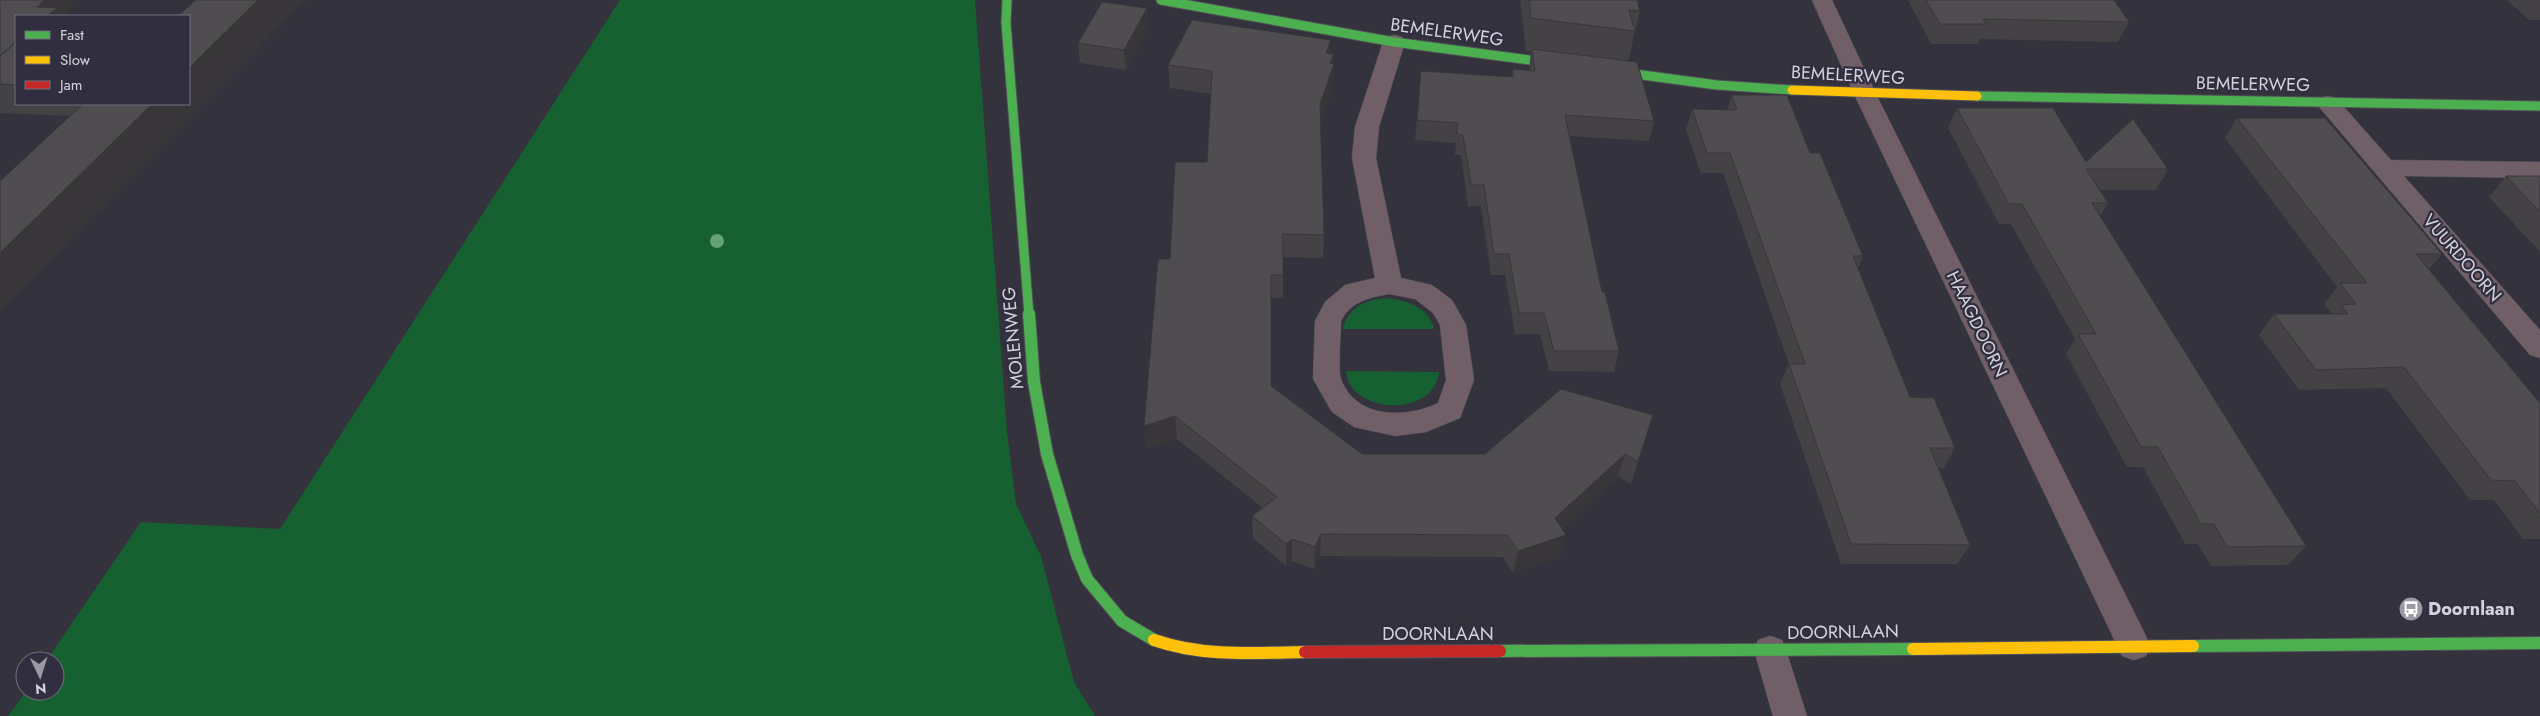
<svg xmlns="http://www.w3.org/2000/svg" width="2540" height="716" viewBox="0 0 2540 716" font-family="Jost,sans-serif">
<rect width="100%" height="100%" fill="#34323c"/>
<path fill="#166032" d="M620 0H975L1007 432 1016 504 1041 556 1074 682 1095 716H8L26 691H55V661H46L141 522 280 529Z
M1386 298C1406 300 1429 307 1434 329H1343C1347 307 1366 300 1386 298Z
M1346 371 1439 372C1434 419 1349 414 1346 371Z"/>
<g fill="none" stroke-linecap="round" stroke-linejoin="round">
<defs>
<path id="street" d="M1812 0H1832L1876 94 2146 636 2150 646 2146 656 2134 660 2122 656 1854 94Z
M1394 35 1402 37 1405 42 1379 127 1376 158 1401 278 1432 285 1452 300 1466 325 1474 380 1460 418 1426 432 1395 436 1354 427 1332 412 1313 379 1315 321 1325 302 1345 285 1375 278 1352 158 1355 127 1383 42 1386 37ZM1389 294 1415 299 1433 313 1440 325 1446 380 1438 403C1407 418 1356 420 1341 379 1338 369 1341 334 1341 321 1351 301 1369 298 1389 294Z
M2328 96 2336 98 2391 160 2540 162V178L2404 176 2540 330V358L2530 355 2320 108 2317 103 2320 98Z
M1770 636 1782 640 1786 650 1807 716H1773L1754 650 1758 640Z"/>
<path id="fast-far1" d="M1007 0 1006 23 1029 315
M1161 0 1394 42 1717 85 1792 90
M1977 96 2540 106"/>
<path id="fast" d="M1029 314 1034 382 1047 454 1077 555 1087 579 1122 621 1154 640
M2193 646 2540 643
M1500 651 1913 649"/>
<path id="slow-far1" d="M1792 90 1977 96"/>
<path id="slow" d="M1154 640C1203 657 1254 653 1305 652
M1913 649 2193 646"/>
<path id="jam" d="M1305 652 1500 651"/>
</defs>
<use href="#street" stroke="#515058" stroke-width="1"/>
<use href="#fast-far1" stroke="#515058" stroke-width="11"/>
<use href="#fast" stroke="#515058" stroke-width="14"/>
<use href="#slow-far1" stroke="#515058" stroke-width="11"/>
<use href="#slow" stroke="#515058" stroke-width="14"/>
<use href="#jam" stroke="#515058" stroke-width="14"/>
<use href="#street" fill="#705f67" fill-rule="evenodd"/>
<use href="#fast-far1" stroke="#4caf50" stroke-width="9"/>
<use href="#fast" stroke="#4caf50" stroke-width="12"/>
<use href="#slow-far1" stroke="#ffc107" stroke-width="9"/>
<use href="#slow" stroke="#ffc107" stroke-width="12"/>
<use href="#jam" stroke="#c62828" stroke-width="12"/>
</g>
<circle fill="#65a277" cx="717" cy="241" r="7"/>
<path fill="#454245" d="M0 0H75L70 4 73 8 16 16V104H189L196 0H305L0 311 70 116 0 113Z
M1520 0H1637L1640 11 1628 61 1654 121 1649 141 1569 136 1602 292 1619 351 1614 372 1549 371 1540 334H1515L1505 275H1491L1481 206H1468L1461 155H1455L1456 143 1415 140 1421 71 1512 77 1513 69 1529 70 1531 51H1526Z
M1908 0H2114L2129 22 2118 42 1980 39 1978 44H1931Z
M2507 0H2540V20H2529Z
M1147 8 1148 29 1126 70 1080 63 1078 43Z
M1330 53 1333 63V86L1320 123 1324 235 1323 258 1283 257V298H1271V386L1362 454H1485L1653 415 1631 484 1618 476 1562 529 1560 557 1513 573 1503 557 1320 556 1314 569 1292 561 1286 566 1253 538 1252 516 1263 508 1177 439 1146 448 1170 259 1207 162 1211 94 1170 88 1168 65Z
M1732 95 1810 153 1863 256 1858 269 1910 397 1955 448 1944 468H1938L1970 545 1957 564H1841L1780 384 1789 364 1723 173H1701L1686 130 1692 109 1727 110Z
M1957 108 2086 162 2168 169 2156 190H2099L2108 203 2100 216 2306 546 2288 565 2211 566 2198 544H2185L2143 467H2127L2066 354 2075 339 2011 224H1999L1948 128Z
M2237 118 2442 254 2429 269 2540 403V539H2523L2494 500H2470L2386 388 2299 390 2259 335 2274 314H2332L2324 304 2337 287 2225 138Z
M2506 176H2540V252L2489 197Z"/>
<path fill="#383638" d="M45 0H75L70 4 73 8 64 16H44L37 7Z
M258 0H305L0 311V253L152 104H189V68Z
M1147 8 1148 29 1126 70 1124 50Z
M1331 40 1330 62 1326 53Z
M1334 54 1333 67 1334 64 1333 86 1319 126 1320 104 1330 63Z
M1175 416 1177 439 1146 448 1144 426Z
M1625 454 1618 476 1550 540 1555 518Z
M1321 534 1320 556 1314 569 1315 547Z
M1566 535 1560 557 1513 573 1518 551Z
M1292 539V561L1286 566V544Z"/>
<path fill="#504d50" stroke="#383638" d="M0 0H45L37 7 57 8 47 16H16V42L0 56Z
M196 0H258L189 68V16H178Z
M1529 0H1637L1640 11 1629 10 1635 31 1531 18Z
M1926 0H2114L2129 22 1983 19 1986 24H1940Z
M1102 2 1147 8 1124 50 1078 43Z
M1192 20 1331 40 1326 53 1334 54 1330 63 1334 64 1320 104 1324 235 1283 234V275H1271V386L1362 454H1485L1561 389 1653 415 1638 462 1625 454 1555 518 1566 535 1518 551 1507 535 1321 534 1315 547 1292 539 1286 544 1252 516 1277 497 1175 416 1144 426 1158 259H1170L1175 162H1207L1212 71 1168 65Z
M16 42V85L0 84V56Z
M1532 49 1637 62 1654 121 1565 115 1602 292H1605L1619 351H1554L1544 313H1519L1509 254H1494L1484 185H1471L1463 135 1457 134 1458 123 1417 120 1421 71 1513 77V69L1535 71Z
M1732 95H1787L1810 153H1820L1863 256H1853L1910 397 1934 398 1955 448H1930L1970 545 1851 544 1789 364H1805L1730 153H1707L1692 109 1737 110Z
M83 104H152L0 253V181Z
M1957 108H2053L2086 162 2133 119 2168 169H2086L2108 203H2092L2306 546 2227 547 2214 524H2201L2158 447H2141L2078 334H2096L2022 204H2009Z
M2237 118H2325L2442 254H2416L2540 403V513L2515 481 2491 480 2404 367 2316 370 2274 314H2348L2341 305 2356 304 2340 283H2367Z
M2506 176H2540V212Z"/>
<defs>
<symbol id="bus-disc" viewBox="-11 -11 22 22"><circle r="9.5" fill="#9b9aa4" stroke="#312f3f"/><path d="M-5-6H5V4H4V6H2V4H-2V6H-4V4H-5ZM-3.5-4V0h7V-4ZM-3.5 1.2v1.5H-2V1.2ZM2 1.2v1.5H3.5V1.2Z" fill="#fff"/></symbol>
</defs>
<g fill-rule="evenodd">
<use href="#bus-disc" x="2397" y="595" width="28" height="28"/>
</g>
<g text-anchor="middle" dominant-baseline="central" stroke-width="4.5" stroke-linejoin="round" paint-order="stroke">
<g font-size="18" fill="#d3d2dc" stroke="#312f3f">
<text transform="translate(1447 32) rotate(8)">BEMELERWEG</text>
<text transform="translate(1848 75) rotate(3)">BEMELERWEG</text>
<text transform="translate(2253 84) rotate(1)">BEMELERWEG</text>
<text transform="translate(2462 258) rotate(49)">VUURDOORN</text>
<text transform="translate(1977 324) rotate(64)">HAAGDOORN</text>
<text transform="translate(1013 338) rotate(-95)">MOLENWEG</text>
<text transform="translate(1843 632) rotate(-1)">DOORNLAAN</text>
<text x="1438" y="634">DOORNLAAN</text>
</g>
<g font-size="18" font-weight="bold" fill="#d3d2dc" stroke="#312f3f" text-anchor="start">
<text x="2428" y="609">Doornlaan</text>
</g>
</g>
<rect x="15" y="15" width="175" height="90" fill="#312f3f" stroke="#72707e"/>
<rect x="25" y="31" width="25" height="8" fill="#4caf50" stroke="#72707e"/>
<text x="60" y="40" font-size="15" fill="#d3d2dc">Fast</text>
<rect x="25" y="56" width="25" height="8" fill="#ffc107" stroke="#72707e"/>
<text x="60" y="65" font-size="15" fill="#d3d2dc">Slow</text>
<rect x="25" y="81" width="25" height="8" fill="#c62828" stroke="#72707e"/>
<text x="60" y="90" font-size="15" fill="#d3d2dc">Jam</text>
<g transform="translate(40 676) rotate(176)"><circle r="24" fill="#312f3f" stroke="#72707e"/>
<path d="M0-4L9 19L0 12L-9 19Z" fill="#9b9aa4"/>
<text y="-8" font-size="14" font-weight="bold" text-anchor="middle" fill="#d3d2dc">N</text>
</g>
</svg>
